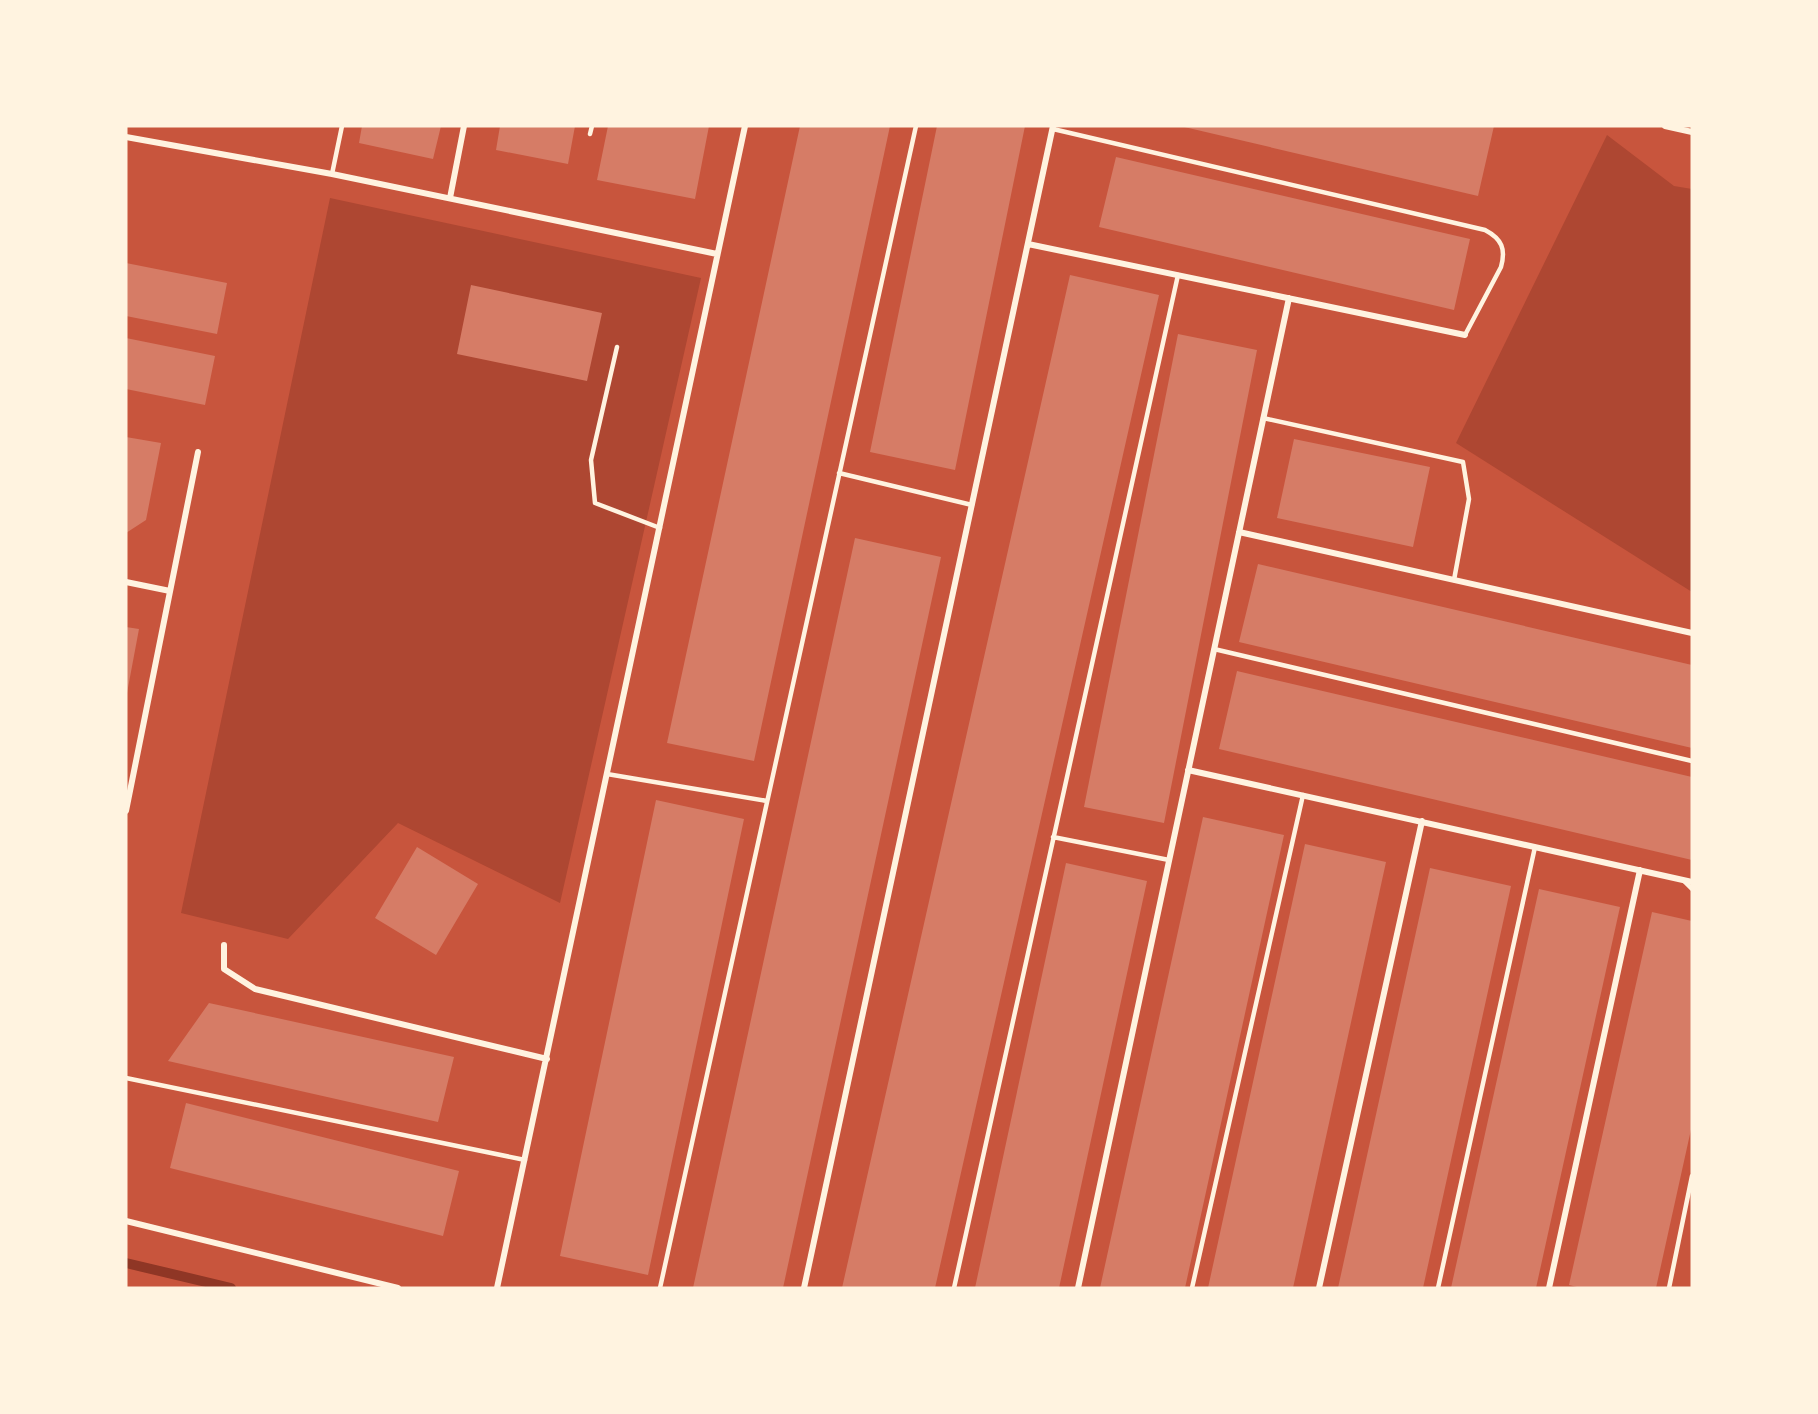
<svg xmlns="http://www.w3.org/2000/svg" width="1818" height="1414" viewBox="0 0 1818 1414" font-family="'Roboto Condensed',sans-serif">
<rect width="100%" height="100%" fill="#c8553d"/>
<path fill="#ae4732" d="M1607 135 1674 186 1692 189V592L1456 443Z
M330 198 701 278 560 903 398 823 288 939 181 913Z"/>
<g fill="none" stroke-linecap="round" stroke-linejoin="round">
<path stroke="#8f3625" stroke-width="10" d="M126 1263 231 1288"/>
</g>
<path fill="#d67c66" d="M362 126H441L433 159 359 143Z
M500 126H575L568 164 496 150Z
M608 126H709L695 199 597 180Z
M800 126H890L754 761 667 743Z
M937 126H1025L955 470 870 452Z
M1180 126H1494L1478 196Z
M1116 157 1470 239 1454 310 1099 227Z
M126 263 227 283 217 334 126 316Z
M1070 275 1159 295 935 1288H842Z
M471 285 602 313 587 381 457 354Z
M1178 334 1257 350 1164 823 1084 807Z
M126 338 215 356 205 405 126 389Z
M126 437 161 443 146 520 126 533Z
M1294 439 1430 467 1413 547 1277 518Z
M855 538 941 557 783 1288H693Z
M1258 564 1692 665V748L1239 642Z
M126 627 139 629 127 693H126Z
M1237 671 1692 777V860L1219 749Z
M656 800 744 819 648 1275 560 1256Z
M1203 817 1284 835 1185 1288H1100Z
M1305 844 1386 862 1293 1288H1208Z
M417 847 478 884 436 955 375 918Z
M1066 863 1147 881 1059 1288H975Z
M1430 868 1511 886 1423 1288H1338Z
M1539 889 1620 907 1536 1288H1451Z
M1652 912 1692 921V1125L1656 1288H1581L1569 1285Z
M209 1003 454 1057 438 1122 168 1061Z
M186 1103 459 1171 443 1236 170 1168Z"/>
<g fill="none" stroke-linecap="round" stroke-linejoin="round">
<path stroke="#fff3e0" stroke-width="4.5" d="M1053 129 1485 230C1502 239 1506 249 1501 267L1465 335
M590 134 592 126
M332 174 342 126
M617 347 591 460 595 503 660 528
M1263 418 1463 462 1469 499 1454 580
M839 473 972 505
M1214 649 1692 761
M607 774 767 801
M1053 837 1169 860
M1683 880 1692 889
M126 1078 525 1160
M660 1288 916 126
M954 1288 1178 275
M1192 1288 1303 795
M1438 1288 1535 847
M1669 1288 1692 1176"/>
<path stroke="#fff3e0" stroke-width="6" d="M1665 126 1692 132
M126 137 332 174 717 254
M450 198 464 126
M1028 244 1465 335
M1239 532 1692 633
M126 582 170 591
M1188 770 1692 882
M126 811 198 452
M224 945V969L255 989 547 1059
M126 1221 398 1288
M497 1288 745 126
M804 1288 1053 126
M1078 1288 1289 298
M1319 1288 1422 821
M1549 1288 1640 870"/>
</g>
<rect width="1818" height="1414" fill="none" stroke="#fff3e0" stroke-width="255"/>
</svg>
